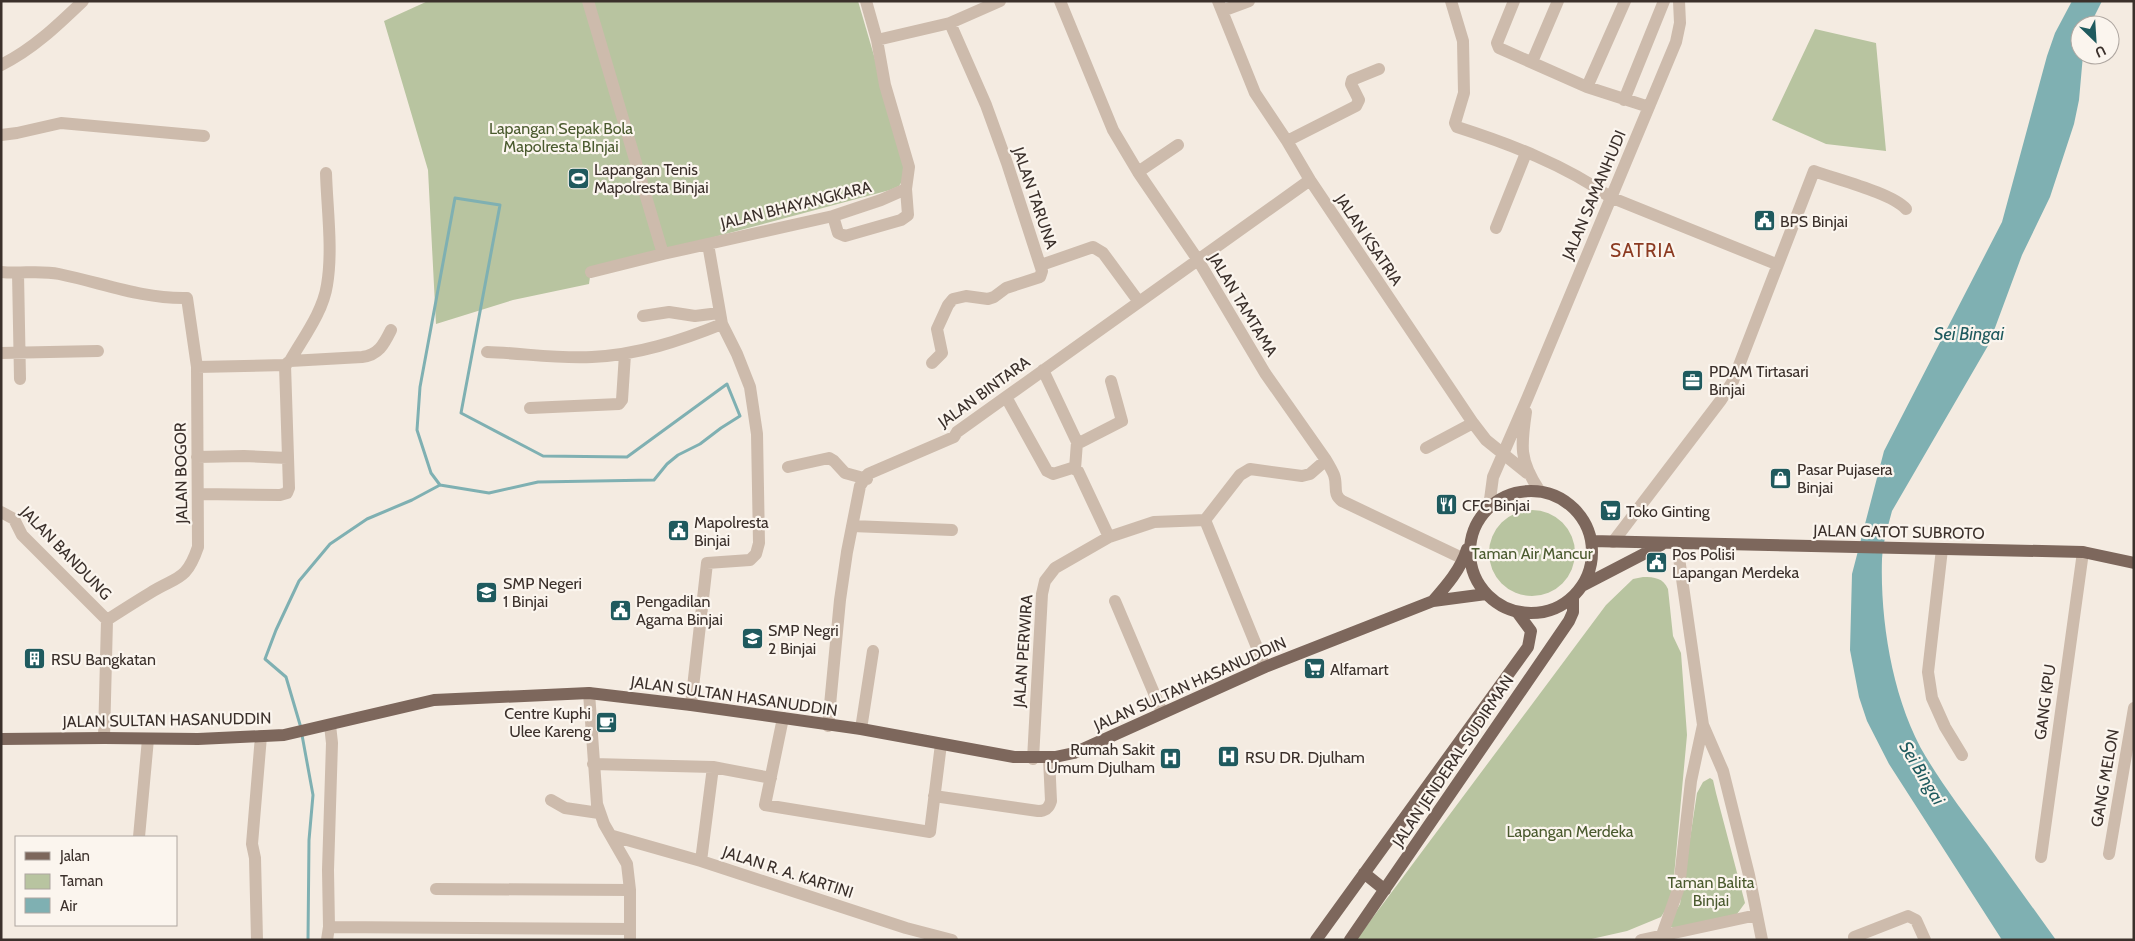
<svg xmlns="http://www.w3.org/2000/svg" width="2135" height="941" viewBox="0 0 2135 941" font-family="Cabin,sans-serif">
<rect width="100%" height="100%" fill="#f4ebe1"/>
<path fill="#b8c4a0" d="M428 1H858L908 172 899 186 890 190 591 270 589 284 513 300 436 324 428 170 384 21Z
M1815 29 1876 43 1886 151 1826 144 1772 120Z
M1489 553a43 43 0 1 1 86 0a43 43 0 1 1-86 0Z
M1643 577C1655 577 1663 578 1668 589L1673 636 1681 653 1687 735 1673 887 1666 909 1661 917 1627 931 1587 940H1356L1606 605 1633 579Z
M1710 778 1713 780 1716 793 1745 903 1737 914 1675 928 1667 926 1680 904 1697 793 1703 782Z"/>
<path fill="#7fb0b2" d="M2072 1H2102L2090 25H2080V55H2083L2079 100 2074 124 2050 197 2022 255 1989 344 1892 511C1888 526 1883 542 1882 559 1880 622 1893 702 1926 757 1944 787 1966 816 1987 844 2010 876 2033 908 2056 940H2002L1889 764 1867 721 1859 697 1850 650 1852 574 1884 451 2002 222 2047 56 2055 33Z"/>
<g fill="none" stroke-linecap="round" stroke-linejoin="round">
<path stroke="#7fb0b2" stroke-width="3" d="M455 198 500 205 461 413 543 456 627 457 727 384 740 416 721 428 700 444 678 455 667 464 654 480 538 482 489 493 440 485 431 473 417 430 420 387Z
M301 728 286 677 265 659 276 630 299 581 330 544 367 519 412 500 440 485
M302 735 313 795 309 840 308 940"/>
<path stroke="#cdbbac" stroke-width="12" d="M588 1 663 254
M1060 1 1113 130 1138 172 1198 260 1265 373 1326 460C1329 465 1332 470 1334 475 1338 486 1332 494 1342 501L1464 559
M1218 1 1255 93 1287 141 1310 180 1473 423 1486 440 1527 473
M1451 1 1463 41 1464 93 1455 123 1457 127C1510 144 1565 165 1610 197L1776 264
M1514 1 1497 43 1499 48 1587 87 1649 107
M1222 11 1249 1
M877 40 950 23 1000 1
M1532 62 1558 1
M1 65C32 50 58 25 83 1
M1587 87 1625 1
M1624 100 1664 1
M1 135 17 133 61 123 204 136
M1287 141 1356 106 1359 100 1351 84 1352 80 1379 69
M1138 172 1178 145
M833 216 838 233 845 236 901 220 908 215 906 189
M1496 228 1526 153
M1041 265 1093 247 1103 253 1139 302
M1 272C21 274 40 270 59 274 103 283 142 299 187 298L197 367 198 547C186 582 177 576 150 593 135 602 121 611 107 620
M591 272 663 254 833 216 881 200 906 189 909 167 885 85 877 40 866 1
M18 273 20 379
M643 316 669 312 695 316 719 313
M487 352C522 353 557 359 592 357 637 355 680 341 722 324
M1 353 98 351
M290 361 362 357C379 355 384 344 391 330
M932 363 942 353 937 329 948 305 953 299 966 296 988 299 994 297 1006 288 1040 277 1042 271 1007 163 986 105 950 23
M197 367 285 365
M1043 370 1077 442 1075 469
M1006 397 1047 471 1053 474 1072 468 1078 471 1109 537
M530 408 619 404 622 400 625 354
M1526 412C1521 446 1519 460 1539 490
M1077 442H1081L1122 421 1111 381
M1426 448 1473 423
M197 457 244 456 287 458
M788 467 829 458 834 461 845 473 867 479
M199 494 280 495 287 493 289 488 285 365 290 361C303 338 323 312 327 285 333 250 327 208 326 173
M1489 507 1493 477 1527 399 1676 42 1680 23 1679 1
M1 512 14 519 22 535 107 620 104 738
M1205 520 1240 475 1250 469 1302 476 1310 474 1326 460
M852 526 952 530
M1613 542 1721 400 1733 381 1814 171C1835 179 1892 193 1906 209
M1677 544 1703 725 1723 771 1749 875 1762 940
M1942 549 1928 672 1932 698 1945 727 1962 755
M1115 601 1162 712
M589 693 597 804 604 824 627 864 630 890V940
M691 705 707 563 750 560 756 554 759 543 757 434 750 387 737 354 722 324 708 244
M783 718 765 805 930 832 941 744
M828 726 840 600 847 552 860 486 868 474 954 437 957 432 1310 180
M861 729 873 651
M1033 759 1042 594 1045 581 1055 568 1109 537 1154 522 1205 520 1265 667
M593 764 713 767 771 778
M934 796 1038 811C1046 811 1049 808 1051 801L1049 758
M551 800 565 808 599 813
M613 836 701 861 906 928 952 940
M139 837 148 739
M2109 854 2134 708
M2041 857 2083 552
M701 861 713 767
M436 889 630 890
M329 927 630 929
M1662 935 1679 887 1691 781 1703 725
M257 940 255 858 252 844 261 736
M327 940 329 927 328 870 332 743 330 725
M1641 940 1757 915
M1855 940 1854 937 1908 916 1916 920 1925 940"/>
<path stroke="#7d675c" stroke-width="12" d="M1470 552a61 61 0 1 1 122 0a61 61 0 1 1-122 0Z
M1591 541 2083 552 2134 563
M1582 586 1661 545
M1433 601C1447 585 1461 569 1467 549
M1 739 104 738 198 739 284 735 434 700 589 693 691 705 861 729 1014 757H1055L1074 753 1265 667 1433 601 1486 594
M1364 873 1385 890
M1316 940 1528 647 1531 631 1517 612
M1350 940 1569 621 1573 612V598"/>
</g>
<defs>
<symbol id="stadium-square" viewBox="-11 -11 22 22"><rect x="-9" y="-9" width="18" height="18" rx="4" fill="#1f5a5e" stroke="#fbf5ee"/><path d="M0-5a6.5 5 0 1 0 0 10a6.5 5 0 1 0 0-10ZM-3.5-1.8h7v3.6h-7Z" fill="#fff"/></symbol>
<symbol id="civic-square" viewBox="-11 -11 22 22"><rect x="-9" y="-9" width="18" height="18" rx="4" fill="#1f5a5e" stroke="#fbf5ee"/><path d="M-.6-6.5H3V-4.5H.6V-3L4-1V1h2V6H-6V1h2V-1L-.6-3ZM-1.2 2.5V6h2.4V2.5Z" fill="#fff"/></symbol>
<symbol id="office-square" viewBox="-11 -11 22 22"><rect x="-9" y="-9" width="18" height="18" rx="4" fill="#1f5a5e" stroke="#fbf5ee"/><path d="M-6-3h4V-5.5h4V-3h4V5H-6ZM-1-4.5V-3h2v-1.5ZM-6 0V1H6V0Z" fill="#fff"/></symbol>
<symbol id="shop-square" viewBox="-11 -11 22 22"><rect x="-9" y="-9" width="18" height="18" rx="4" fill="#1f5a5e" stroke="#fbf5ee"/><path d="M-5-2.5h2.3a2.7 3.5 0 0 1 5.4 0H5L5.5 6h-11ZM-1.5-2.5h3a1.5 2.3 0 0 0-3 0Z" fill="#fff"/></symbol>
<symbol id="restaurant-square" viewBox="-11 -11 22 22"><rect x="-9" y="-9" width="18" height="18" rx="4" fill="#1f5a5e" stroke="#fbf5ee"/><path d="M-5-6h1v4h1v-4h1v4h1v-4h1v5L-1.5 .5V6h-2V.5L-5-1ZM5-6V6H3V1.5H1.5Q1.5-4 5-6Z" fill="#fff"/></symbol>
<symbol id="supermarket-square" viewBox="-11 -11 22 22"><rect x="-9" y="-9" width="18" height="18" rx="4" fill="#1f5a5e" stroke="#fbf5ee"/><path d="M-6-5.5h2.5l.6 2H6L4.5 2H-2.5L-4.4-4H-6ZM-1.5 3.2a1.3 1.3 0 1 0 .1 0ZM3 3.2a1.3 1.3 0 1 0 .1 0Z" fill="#fff"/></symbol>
<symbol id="school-square" viewBox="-11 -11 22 22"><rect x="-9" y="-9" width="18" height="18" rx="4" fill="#1f5a5e" stroke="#fbf5ee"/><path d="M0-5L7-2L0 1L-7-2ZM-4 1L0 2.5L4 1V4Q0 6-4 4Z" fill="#fff"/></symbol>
<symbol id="building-square" viewBox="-11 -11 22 22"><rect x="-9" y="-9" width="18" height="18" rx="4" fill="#1f5a5e" stroke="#fbf5ee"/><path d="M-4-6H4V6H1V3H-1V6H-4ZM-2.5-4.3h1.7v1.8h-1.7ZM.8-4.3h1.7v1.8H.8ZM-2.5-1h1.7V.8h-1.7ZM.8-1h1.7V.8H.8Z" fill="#fff"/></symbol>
<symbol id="cafe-square" viewBox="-11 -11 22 22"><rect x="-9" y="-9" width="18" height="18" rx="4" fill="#1f5a5e" stroke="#fbf5ee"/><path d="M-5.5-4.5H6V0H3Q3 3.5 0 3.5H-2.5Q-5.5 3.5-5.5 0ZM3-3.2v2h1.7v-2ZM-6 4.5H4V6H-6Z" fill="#fff"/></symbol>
<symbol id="hospital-square" viewBox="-11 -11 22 22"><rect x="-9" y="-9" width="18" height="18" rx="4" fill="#1f5a5e" stroke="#fbf5ee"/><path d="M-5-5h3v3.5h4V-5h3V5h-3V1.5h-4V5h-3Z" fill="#fff"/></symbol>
</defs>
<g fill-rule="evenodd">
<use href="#stadium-square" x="566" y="166" width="25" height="25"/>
<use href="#civic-square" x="1752" y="208" width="25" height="25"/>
<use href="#office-square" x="1680" y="368" width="25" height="25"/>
<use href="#shop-square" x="1768" y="466" width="25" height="25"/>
<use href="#restaurant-square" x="1434" y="492" width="25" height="25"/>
<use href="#supermarket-square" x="1598" y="498" width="25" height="25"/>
<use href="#civic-square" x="666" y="518" width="25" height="25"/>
<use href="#civic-square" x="1644" y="550" width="25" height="25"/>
<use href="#school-square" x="474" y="580" width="25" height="25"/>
<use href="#civic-square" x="608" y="598" width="25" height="25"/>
<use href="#school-square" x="740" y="626" width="25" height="25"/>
<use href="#building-square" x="22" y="646" width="25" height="25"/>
<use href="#supermarket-square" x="1302" y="656" width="25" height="25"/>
<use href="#cafe-square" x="594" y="710" width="25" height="25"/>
<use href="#hospital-square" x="1216" y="744" width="25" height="25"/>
<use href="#hospital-square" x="1158" y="746" width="25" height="25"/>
</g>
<g text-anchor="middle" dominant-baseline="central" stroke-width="4.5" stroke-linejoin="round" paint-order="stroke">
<g font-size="16" fill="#4a5a2e" stroke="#fbf5ee">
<text x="561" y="128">Lapangan Sepak Bola<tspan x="561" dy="18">Mapolresta BInjai</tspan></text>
<text x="1532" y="553">Taman Air Mancur</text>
<text x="1570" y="831">Lapangan Merdeka</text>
<text x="1711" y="882">Taman Balita<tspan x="1711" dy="18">Binjai</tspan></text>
</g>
<g font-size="16" fill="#3b302b" stroke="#fbf5ee" text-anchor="start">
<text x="594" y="169">Lapangan Tenis<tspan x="594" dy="18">Mapolresta Binjai</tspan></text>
<text x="1780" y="221">BPS Binjai</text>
<text x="1709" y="371">PDAM Tirtasari<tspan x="1709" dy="18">Binjai</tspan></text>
<text x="1797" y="469">Pasar Pujasera<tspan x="1797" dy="18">Binjai</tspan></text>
<text x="1462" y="505">CFC Binjai</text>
<text x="1626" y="511">Toko Ginting</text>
<text x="694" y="522">Mapolresta<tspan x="694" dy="18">Binjai</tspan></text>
<text x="1672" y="554">Pos Polisi<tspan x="1672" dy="18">Lapangan Merdeka</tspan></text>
<text x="503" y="583">SMP Negeri<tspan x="503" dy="18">1 Binjai</tspan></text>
<text x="636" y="601">Pengadilan<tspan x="636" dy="18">Agama Binjai</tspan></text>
<text x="768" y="630">SMP Negri<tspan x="768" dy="18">2 Binjai</tspan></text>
<text x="51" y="659">RSU Bangkatan</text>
<text x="1330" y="669">Alfamart</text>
<text x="591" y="713" text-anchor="end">Centre Kuphi<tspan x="591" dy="18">Ulee Kareng</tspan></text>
<text x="1155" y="749" text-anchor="end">Rumah Sakit<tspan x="1155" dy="18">Umum Djulham</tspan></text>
<text x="1245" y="757">RSU DR. Djulham</text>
</g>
<g font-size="16" fill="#3b302b" stroke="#fbf5ee">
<text transform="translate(1594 195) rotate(-67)">JALAN SAMANHUDI</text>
<text transform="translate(1035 198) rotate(71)">JALAN TARUNA</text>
<text transform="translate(796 205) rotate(-14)">JALAN BHAYANGKARA</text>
<text transform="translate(1369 240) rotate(56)">JALAN KSATRIA</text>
<text transform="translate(1243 305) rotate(59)">JALAN TAMTAMA</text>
<text transform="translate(984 392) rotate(-36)">JALAN BINTARA</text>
<text transform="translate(181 473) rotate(-91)">JALAN BOGOR</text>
<text transform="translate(1899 532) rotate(1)">JALAN GATOT SUBROTO</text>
<text transform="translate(66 553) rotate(46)">JALAN BANDUNG</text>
<text transform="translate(1023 651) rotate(-86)">JALAN PERWIRA</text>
<text transform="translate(1190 684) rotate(-24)">JALAN SULTAN HASANUDDIN</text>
<text transform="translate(734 696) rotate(8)">JALAN SULTAN HASANUDDIN</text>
<text transform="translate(2045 702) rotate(-82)">GANG KPU</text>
<text transform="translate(167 720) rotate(-1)">JALAN SULTAN HASANUDDIN</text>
<text transform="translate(1453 761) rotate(-56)">JALAN JENDERAL SUDIRMAN</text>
<text transform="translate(2105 778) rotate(-80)">GANG MELON</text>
<text transform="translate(788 872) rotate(18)">JALAN R. A. KARTINI</text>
</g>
<g font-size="18" font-style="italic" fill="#1f5a5e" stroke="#fbf5ee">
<text x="1969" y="334">Sei Bingai</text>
<text transform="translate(1922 773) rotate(59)">Sei Bingai</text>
</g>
<g font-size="19" letter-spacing="1" fill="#8c3b22" stroke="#fbf5ee">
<text x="1643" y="250">SATRIA</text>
</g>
</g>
<rect width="2135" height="941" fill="none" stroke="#3b302b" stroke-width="5"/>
<rect x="15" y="836" width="162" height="90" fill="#fbf5ee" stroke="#aea6a0"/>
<rect x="25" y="852" width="25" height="8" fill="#7d675c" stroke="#aea6a0"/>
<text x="60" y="861" font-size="15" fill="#3b302b">Jalan</text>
<rect x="25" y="874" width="25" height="15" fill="#b8c4a0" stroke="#aea6a0"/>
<text x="60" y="886" font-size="15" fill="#3b302b">Taman</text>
<rect x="25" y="898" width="25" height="15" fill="#7fb0b2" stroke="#aea6a0"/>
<text x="60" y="911" font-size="15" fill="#3b302b">Air</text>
<g transform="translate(2095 40) rotate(155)"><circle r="24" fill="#fbf5ee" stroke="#aea6a0"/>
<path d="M0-4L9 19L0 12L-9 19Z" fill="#1f5a5e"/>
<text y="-8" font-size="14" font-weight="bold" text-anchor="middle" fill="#3b302b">U</text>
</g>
</svg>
